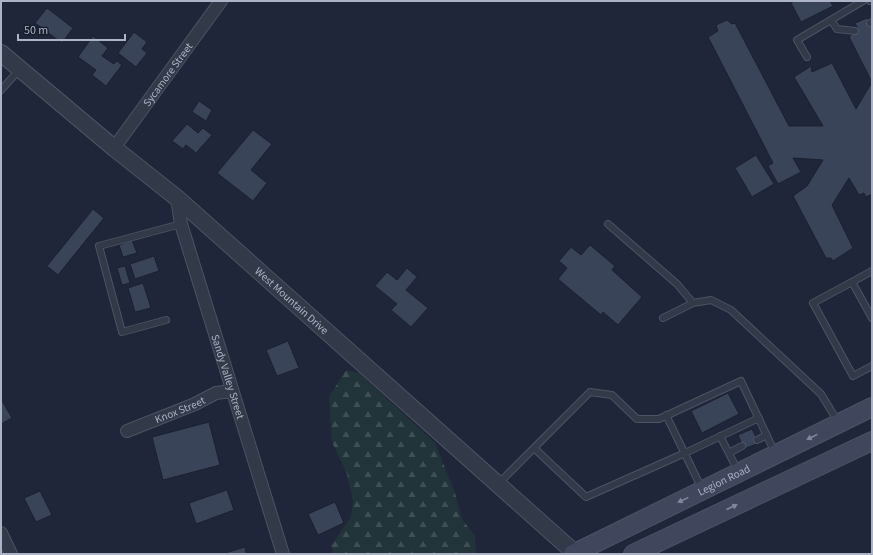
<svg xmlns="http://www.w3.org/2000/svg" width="873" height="555" viewBox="0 0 873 555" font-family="'Source Sans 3',sans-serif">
<defs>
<pattern id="forest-firs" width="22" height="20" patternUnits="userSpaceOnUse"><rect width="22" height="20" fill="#21343a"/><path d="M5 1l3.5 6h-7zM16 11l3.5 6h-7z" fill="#3f4f55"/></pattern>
</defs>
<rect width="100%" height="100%" fill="#1f2639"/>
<path fill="url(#forest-firs)" d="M346 370 359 373 435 443 455 493 462 519 475 536 476 554H334L331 546 351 517 353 501 347 474 332 442 329 397Z"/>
<path fill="#3a4459" stroke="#1a2030" d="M794 1H830L833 6 801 22 791 3Z
M47 8 73 28 62 43 35 23Z
M867 18 872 25V82L849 37 858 29 855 23Z
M727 20 732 24 735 23 789 126H823L794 77 811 66 812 72 832 63 856 109 872 82V194L866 197 864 193 859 195 849 178 832 205 853 248 833 261 831 258H826L793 196 807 186 823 160 793 158 801 172 778 184 768 166 773 163 708 37 718 31 716 25Z
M134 32 147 42 142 49 147 53 136 67 118 53Z
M93 36 108 48 102 56 114 64 117 61 122 65 106 86 92 75 96 70 78 57Z
M199 101 212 110 206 121 192 112Z
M187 124 198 133 203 128 212 135 196 153 186 145 183 149 172 141Z
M253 130 272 144 251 170 267 183 253 201 217 173Z
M756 155 774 184 752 197 735 168Z
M93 209 104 218 58 275 47 266Z
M132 240 137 253 123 257 119 245Z
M590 245 615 266 612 270 642 297 618 325 603 312 601 315 558 279 567 268 559 261 571 247 581 255Z
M154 256 159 271 135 279 130 264Z
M125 266 130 283 122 285 117 268Z
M407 268 417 277 406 290 428 308 411 327 391 310 397 304 375 286 387 272 397 280Z
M143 283 151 308 135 312 128 288Z
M288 341 299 368 277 376 266 350Z
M728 393 739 414 702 433 691 411Z
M1 399 12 418 1 424Z
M209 422 220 465 163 480 152 437Z
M752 429 759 443 744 449 738 435Z
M227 490 234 510 196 524 189 503Z
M40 491 52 515 36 522 24 498Z
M335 502 344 523 318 535 308 514Z
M245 547 246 554H226L225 553Z"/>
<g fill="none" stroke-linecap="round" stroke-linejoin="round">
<defs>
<path id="service" d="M870 1H872
M831 20 837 29 855 31
M870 23 872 22
M807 57 797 40 863 1
M1 90 20 69
M608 224 677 284 693 303
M852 282 872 271
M663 318 693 303 711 300 731 310 821 394 838 422
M872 318 852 282 813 303 853 376 872 366
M166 320 122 332 99 246 181 224
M666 415 702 489
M720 436 738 471
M757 440 767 435
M534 448 586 497 685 453 759 418
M729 453 742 446
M498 484 590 392 612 395 637 419H659L741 381 775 453"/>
<g id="minor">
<path id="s1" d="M114 148 221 1"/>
<path id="s2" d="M177 198 181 224 283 554"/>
<path id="s3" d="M127 431 195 404 216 393 232 391"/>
<path d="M1 533 11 554"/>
</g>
<g id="tertiary">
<path id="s4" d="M1 53 114 148 177 198 576 554"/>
</g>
<g id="secondary">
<path id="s5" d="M573 554 872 407"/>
<path d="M633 554 872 441"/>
</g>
</defs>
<use href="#service" stroke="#4d5364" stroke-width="8"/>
<use href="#minor" stroke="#4d5364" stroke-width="14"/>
<use href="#tertiary" stroke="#4d5364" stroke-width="18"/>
<use href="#secondary" stroke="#4d5364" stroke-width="20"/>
<use href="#service" stroke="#323949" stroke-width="6"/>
<use href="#minor" stroke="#323949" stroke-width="12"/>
<use href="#tertiary" stroke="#323949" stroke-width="16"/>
<use href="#secondary" stroke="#40475d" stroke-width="18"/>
</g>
<defs><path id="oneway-solid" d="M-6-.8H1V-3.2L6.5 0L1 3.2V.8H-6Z"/></defs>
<g fill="#81889c">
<use href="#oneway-solid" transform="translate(812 437) rotate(154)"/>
<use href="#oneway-solid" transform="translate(683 500) rotate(154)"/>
<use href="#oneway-solid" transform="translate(732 507) rotate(-25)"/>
</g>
<g text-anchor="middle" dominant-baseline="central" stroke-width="3" stroke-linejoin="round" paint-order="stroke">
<g font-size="11" fill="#acb3c6" stroke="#181e2e">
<text stroke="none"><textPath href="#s1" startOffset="91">Sycamore Street</textPath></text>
<text stroke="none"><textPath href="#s4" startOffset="382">West Mountain Drive</textPath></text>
<text stroke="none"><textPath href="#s2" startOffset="186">Sandy Valley Street</textPath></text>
<text stroke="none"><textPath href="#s3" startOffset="57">Knox Street</textPath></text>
<text stroke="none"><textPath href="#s5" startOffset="168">Legion Road</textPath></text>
</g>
</g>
<rect width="873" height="555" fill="none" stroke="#acb3c6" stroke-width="4"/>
<path d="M18 34v6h107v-6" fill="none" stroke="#acb3c6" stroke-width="2"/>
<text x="24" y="34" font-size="12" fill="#acb3c6" stroke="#181e2e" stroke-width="3" paint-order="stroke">50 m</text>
</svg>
